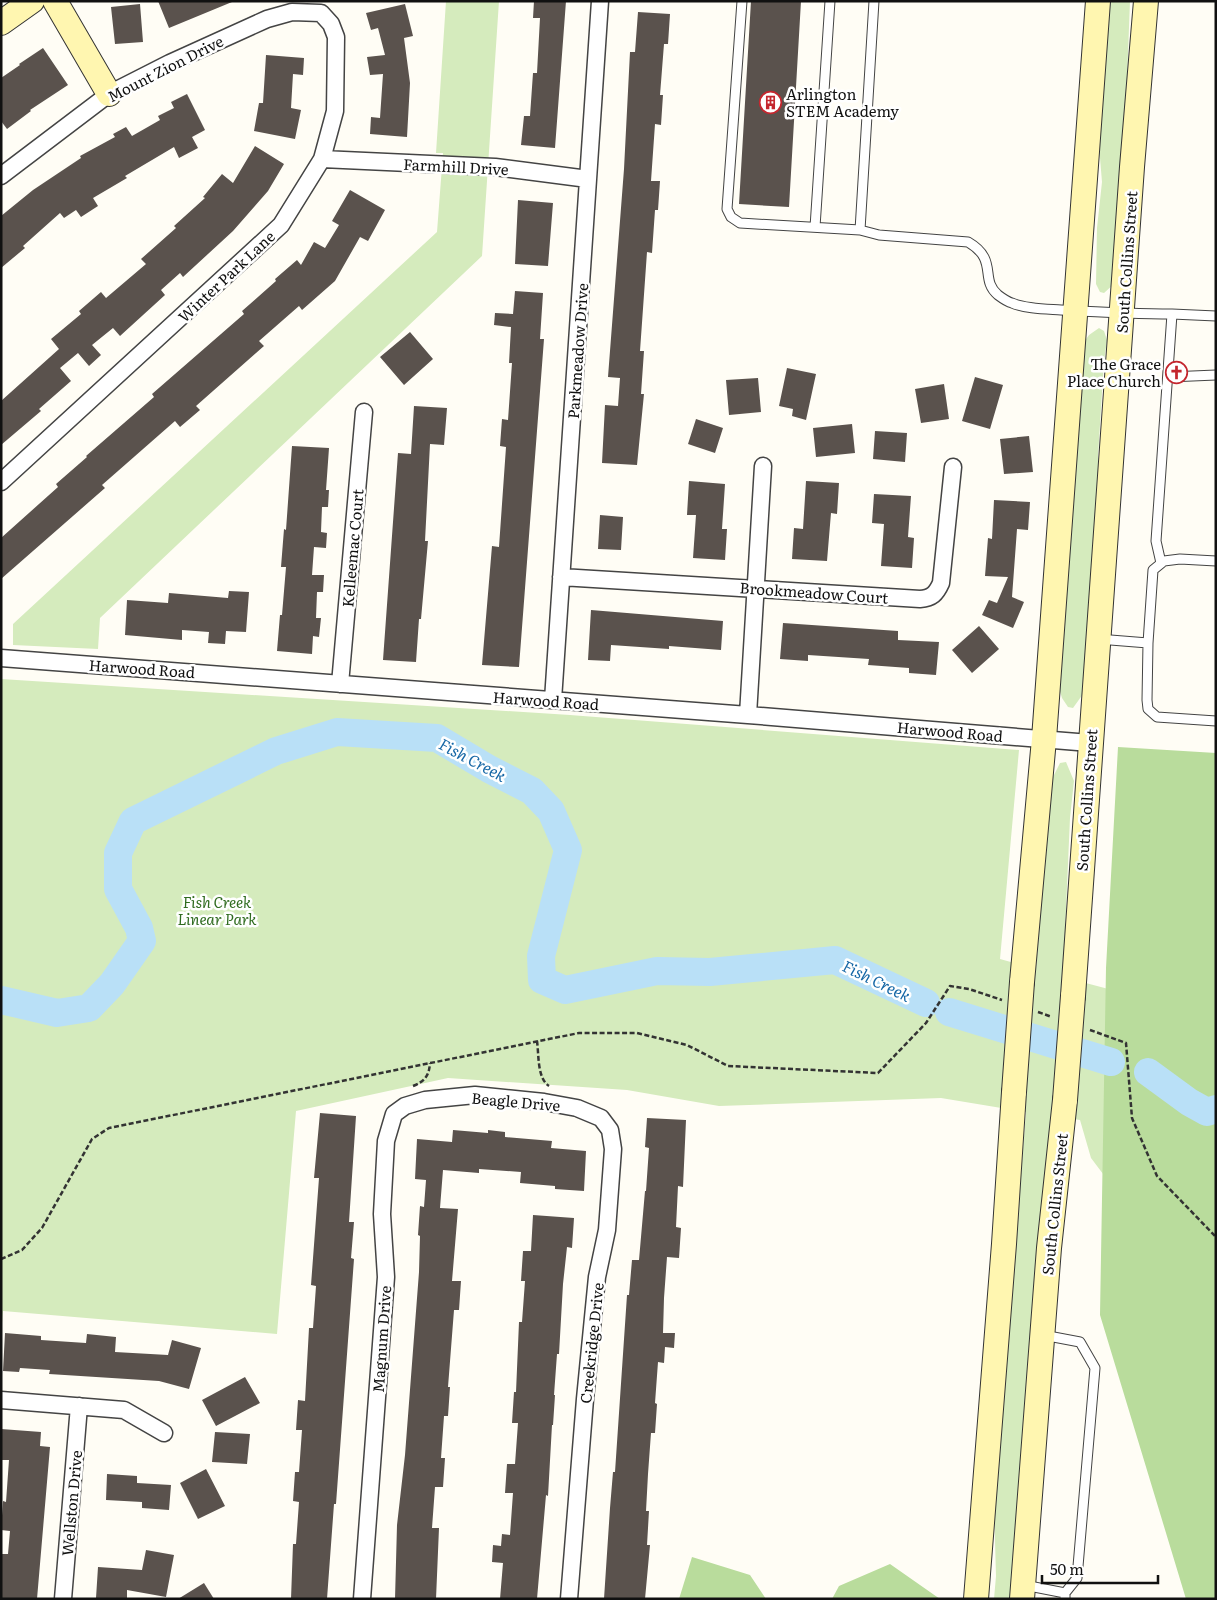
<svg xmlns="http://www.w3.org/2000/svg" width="1217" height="1600" viewBox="0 0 1217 1600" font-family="Literata,serif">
<rect width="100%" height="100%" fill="#fffdf5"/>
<path fill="#d5ebbd" d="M446 1H499L482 256 100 618 98 649 13 645V624L437 232 443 153H436Z
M1106 1H1130L1127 80 1129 100 1115 283 1104 293 1100 292 1096 284 1097 228 1102 182 1099 146Z
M1099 328 1104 331 1107 340 1104 361 1098 456 1102 486 1088 687 1073 708 1068 707 1062 698 1058 685 1084 342 1089 335Z
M1 679 570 715 1019 750 1000 959 1036 969 1050 783 1060 763 1066 762 1074 781 1070 818 1063 977 1116 991 1216 1324 1091 1158 1080 1120 1053 1116 1015 1599H994L996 1576 994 1505 1026 1112 941 1098 719 1106 627 1090 448 1078 296 1111 277 1334 3 1311 1 1335Z"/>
<path fill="#b9dc9c" d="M1118 747 1216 753V1599H1186L1100 1315 1106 968Z
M692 1557 750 1575 766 1599H679Z
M890 1564 940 1599H832L839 1586Z"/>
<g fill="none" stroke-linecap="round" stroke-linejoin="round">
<path stroke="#b9e0f7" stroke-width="28" d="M1 1000 57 1013 89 1008 112 984 142 941 139 928 118 889V853L133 821 276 751 337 732 437 738 489 769 532 791 551 811 568 850 541 956 542 980 565 990 657 971 710 972 835 960 926 1003
M949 1012 1111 1062
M1148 1072 1189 1102 1207 1112 1216 1109"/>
</g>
<path fill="#5a524d" d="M158 1H232V2L169 28Z
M534 1H566L555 148 521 145 524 116H530L533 73H537L540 18H533Z
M751 1H801L789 207 739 204Z
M140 4 143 42 115 44 111 7Z
M405 4 413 36 404 38 410 83 407 137 370 134 371 117 380 118 383 74 370 75 367 57 385 55 378 28 371 30 366 13Z
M638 12 670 14 668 44H664L660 95H663L661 125 655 124 651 181H660L658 210H655L652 253 647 252 640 351H644L641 394H644L637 465 602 463 605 405 618 406 620 378 608 377 624 169 630 52H635Z
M43 48 68 85 30 110 31 111 7 129 1 121V78L20 65 19 64Z
M266 55 304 58 303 75 293 74 291 108 301 110 295 139 254 131 259 103H263Z
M187 94 205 130 192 137 198 148 179 158 174 147 125 176 127 178 93 198 98 206 81 217 76 210 64 218 60 213 23 246 25 248 1 268V216L33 190 81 158 80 156 115 137 113 134 126 127 132 136 160 120 158 116 174 108 171 102Z
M255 146 284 164 268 191 233 231 183 277 180 273 161 290 165 295 120 336 113 328 92 345 101 355 89 366 78 353 60 368 71 381 39 409 41 411 1 445V401L59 349 51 339 81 314 79 311 101 292 106 298 146 264 141 259 176 228 174 226 205 198 203 197 222 174 233 183Z
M350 190 385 210 368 241 360 237 335 281 302 310 299 306 259 341 264 346 196 406 200 410 180 427 175 421 102 485 105 488 1 579V538L58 487 56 484 87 457 86 456 154 397 152 394 244 314 242 311 276 281 275 279 297 260 301 265 314 242 325 248 339 225 332 221Z
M518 200 553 203 548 266 515 264Z
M515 291 543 293 540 339H544L519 667 482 665 492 546 499 547 506 447 500 446 502 419 508 420 512 363H509L511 327 494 325 495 313 513 314Z
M410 332 433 359 404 385 380 357Z
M787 368 816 374 806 420 792 416 793 409 779 406Z
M975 377 1003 385 990 429 962 421Z
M758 378 761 412 729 415 726 380Z
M944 384 949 419 921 423 915 389Z
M414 406 447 408 444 445 430 444 425 541H428L421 619H419L416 662 383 660 398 453 411 454Z
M696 419 723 428 715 453 688 444Z
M852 424 855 453 816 457 813 428Z
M875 431 907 433 905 462 873 459Z
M1029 436 1033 472 1004 474 1000 439Z
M292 446 329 448 326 490H329L328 507H322L321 532 327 533 326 548 314 547 312 575H324L323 592H317L316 618H321L319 637 313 636 312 654 277 651 280 615H282L286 567H281L284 529 286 530Z
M689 481 725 484 722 529H727L725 560 693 558 696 515H687Z
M806 481 839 483 837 514 831 513 827 561 792 559 794 528 803 529Z
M874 494 911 496 908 537 914 538 912 568 881 566 884 524 872 523Z
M994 500 1030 502 1028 530 1017 529 1012 597 1024 602 1013 628 982 615 989 600 997 603 1008 577 985 576 988 538 992 539Z
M600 515 623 517 621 550 598 549Z
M229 591 249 592 246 632 226 631 225 644 208 643 209 632 182 630V640L125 635 127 600 168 603 169 593 228 598Z
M591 610 723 621 721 650 669 646V649L611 645 610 661 588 660Z
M783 623 898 631V640L939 642 936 675 909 673V668L868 665 869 659 808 655V661L780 659Z
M979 626 999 649 972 673 952 650Z
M320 1113 356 1116 349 1222H354L351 1258 354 1259 336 1504H334L327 1599H291L293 1544H296L299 1502 293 1501 295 1472H299L302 1430H296L298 1400 305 1401 309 1328H313L316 1286 311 1285 319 1178H314Z
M647 1118 686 1120 683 1187 678 1186 676 1227 681 1228 679 1258 667 1257 664 1298 663 1333H675L674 1348 665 1347 664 1363 658 1362 655 1403 657 1404 655 1433H651L648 1474 646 1511H649L647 1545H650L645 1599H604L610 1508 613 1472H615L627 1295H629L632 1260H639L645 1191H646L649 1148 645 1147Z
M453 1130 488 1133V1130L505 1132V1137L552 1141 551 1148 586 1151 584 1191 555 1189V1186L520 1183 521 1172 479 1169V1173L443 1170 440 1208 458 1209 452 1281H461L459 1310H454L448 1387H450L448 1416H444L441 1458H445L443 1487H435L432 1528H439L436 1599H395L397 1525 405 1455 419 1272 420 1236 418 1235 420 1206 424 1207 426 1180 415 1179 417 1139 452 1142Z
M533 1215 574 1218 572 1248 567 1247 563 1284 559 1354H557L554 1395H555L553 1425H552L548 1496 546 1495 537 1599H500L503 1563 492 1562 493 1545 501 1546 502 1534 510 1535 513 1493H505L507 1464H515L518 1423H512L514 1392H516L519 1322H522L525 1281H521L523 1251H531Z
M5 1333 41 1336V1340L86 1343 87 1334 116 1337 115 1352 168 1355 172 1340 201 1348 189 1389 159 1381 49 1374 50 1370 20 1368 19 1372 3 1371Z
M245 1377 260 1403 216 1426 202 1400Z
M1 1429 41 1432 40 1446 50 1447 37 1599H1V1554H8L10 1531 1 1530 3 1501 6 1502 9 1460H1Z
M215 1432 250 1434 247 1464 212 1462Z
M206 1469 225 1506 198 1519 180 1483Z
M107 1474 137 1476V1483L171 1485 169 1510 142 1508V1502L106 1500Z
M146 1550 174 1555 166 1597 127 1590V1599L96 1598 98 1567 142 1570Z
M204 1583 214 1599H178Z"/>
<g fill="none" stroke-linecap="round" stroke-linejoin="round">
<defs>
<path id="lane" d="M742 1 727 209 731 217 740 223 860 230 879 235 968 242C999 260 979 279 998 295 1002 298 1008 302 1012 303 1026 309 1046 309 1061 310 1098 312 1135 314 1172 314L1156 541 1161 563
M815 227 830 1
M860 230 874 1
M1172 314 1216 316
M1169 377 1216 375
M1216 561 1180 559 1164 561 1153 570 1148 643 1147 700 1148 709 1157 717 1216 721
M1098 639 1148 643
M1043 1335 1080 1342 1095 1368 1077 1578 1065 1593
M1024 1585 1065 1593V1599"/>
<path id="street" d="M322 159 495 167 588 179
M1 176 109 94 170 63 267 19 292 12 321 13 331 24 336 37 335 111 322 159 281 225 1 482
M561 577 920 599C932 598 936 594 941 583L953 467
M1 658 748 715 1090 743
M340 684 364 412
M553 700 600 1
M748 715 763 466
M1 1400 124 1410 164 1433
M63 1599 79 1406
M362 1599 386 1277 382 1214 386 1141 394 1114 405 1106 425 1100 475 1095 544 1102 577 1108 601 1118 610 1130 613 1149 607 1230 597 1277 585 1399 569 1599"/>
<path id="secondary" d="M55 1 109 94
M1 23 32 1
M1022 982 1044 739 1098 1
M1073 996 1132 167 1146 1
M976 1599 1004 1244 1014 1092
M1022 1599 1049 1248 1065 1100"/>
</defs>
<use href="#lane" stroke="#444" stroke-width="11"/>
<use href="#street" stroke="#444" stroke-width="19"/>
<use href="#secondary" stroke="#333" stroke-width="26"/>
<path stroke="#333" stroke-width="2.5" stroke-dasharray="5 2.5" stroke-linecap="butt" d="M1038 1012 1052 1017
M1090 1030 1126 1043 1132 1118 1157 1176 1216 1237
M537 1041C539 1055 537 1078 549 1086
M413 1086C425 1081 429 1076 430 1063
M1 1259 22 1250 42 1228 92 1139 109 1128 579 1033H637L687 1045 728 1066 878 1073 926 1023 950 986 969 989 1002 1000"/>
<use href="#lane" stroke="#fff" stroke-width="9"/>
<use href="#street" stroke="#fff" stroke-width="16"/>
<use href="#secondary" stroke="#fff6b0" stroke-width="24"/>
<defs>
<path id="secondary-bridge" d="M1014 1092 1022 982
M1065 1100 1073 996"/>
</defs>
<use href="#secondary-bridge" stroke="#333" stroke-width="26" stroke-linecap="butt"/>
<use href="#secondary-bridge" stroke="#fff6b0" stroke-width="24"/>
</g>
<defs>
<symbol id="building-ring" viewBox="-11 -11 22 22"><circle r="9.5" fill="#fff" stroke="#c4262e" stroke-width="1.5"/><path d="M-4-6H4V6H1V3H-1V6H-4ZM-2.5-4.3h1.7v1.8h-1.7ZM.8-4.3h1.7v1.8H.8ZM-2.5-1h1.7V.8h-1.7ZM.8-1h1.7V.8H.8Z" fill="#c4262e"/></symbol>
<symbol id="church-ring" viewBox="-11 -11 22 22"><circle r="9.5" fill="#fff" stroke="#c4262e" stroke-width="1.5"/><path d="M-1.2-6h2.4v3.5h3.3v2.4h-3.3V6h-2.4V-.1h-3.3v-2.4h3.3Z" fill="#c4262e"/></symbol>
</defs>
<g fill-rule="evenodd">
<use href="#building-ring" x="758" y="90" width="25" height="25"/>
<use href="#church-ring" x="1164" y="360" width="25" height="25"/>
</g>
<g text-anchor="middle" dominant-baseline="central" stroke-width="5" stroke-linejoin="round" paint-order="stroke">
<g font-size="15" fill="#111" stroke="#fff">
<text transform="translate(165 68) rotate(-27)">Mount Zion Drive</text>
<text transform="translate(456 166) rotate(3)">Farmhill Drive</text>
<text transform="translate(1126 262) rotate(-86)">South Collins Street</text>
<text transform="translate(226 276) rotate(-43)">Winter Park Lane</text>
<text transform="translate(577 351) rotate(-86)">Parkmeadow Drive</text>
<text transform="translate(352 548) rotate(-85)">Kelleemac Court</text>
<text transform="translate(814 592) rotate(4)">Brookmeadow Court</text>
<text transform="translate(142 668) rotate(4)">Harwood Road</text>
<text transform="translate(546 700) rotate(4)">Harwood Road</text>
<text transform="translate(950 731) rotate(5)">Harwood Road</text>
<text transform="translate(1086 800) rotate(-86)">South Collins Street</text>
<text transform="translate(516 1101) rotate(5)">Beagle Drive</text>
<text transform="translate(1054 1204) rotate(-84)">South Collins Street</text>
<text transform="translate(381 1339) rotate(-86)">Magnum Drive</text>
<text transform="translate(591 1343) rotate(-84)">Creekridge Drive</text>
<text transform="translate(71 1503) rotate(-85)">Wellston Drive</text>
</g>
<g font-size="15" fill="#111" stroke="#fff" text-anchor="start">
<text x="786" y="93">Arlington<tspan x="786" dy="17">STEM Academy</tspan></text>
<text x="1161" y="363" text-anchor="end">The Grace<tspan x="1161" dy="17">Place Church</tspan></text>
</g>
<g font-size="15" font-style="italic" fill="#2f6b1f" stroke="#fff">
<text x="217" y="901">Fish Creek<tspan x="217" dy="17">Linear Park</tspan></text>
</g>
<g font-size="16" font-style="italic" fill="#1768a6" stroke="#fff">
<text transform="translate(473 759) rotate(28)">Fish Creek</text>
<text transform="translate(877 980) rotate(26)">Fish Creek</text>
</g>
</g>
<rect width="1217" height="1600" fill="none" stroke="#111111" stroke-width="5"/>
<path d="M1042 1575v8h116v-8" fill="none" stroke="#111111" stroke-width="2.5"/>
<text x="1050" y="1575" font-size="15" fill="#111111" stroke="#ffffff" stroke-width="4" paint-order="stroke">50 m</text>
</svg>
